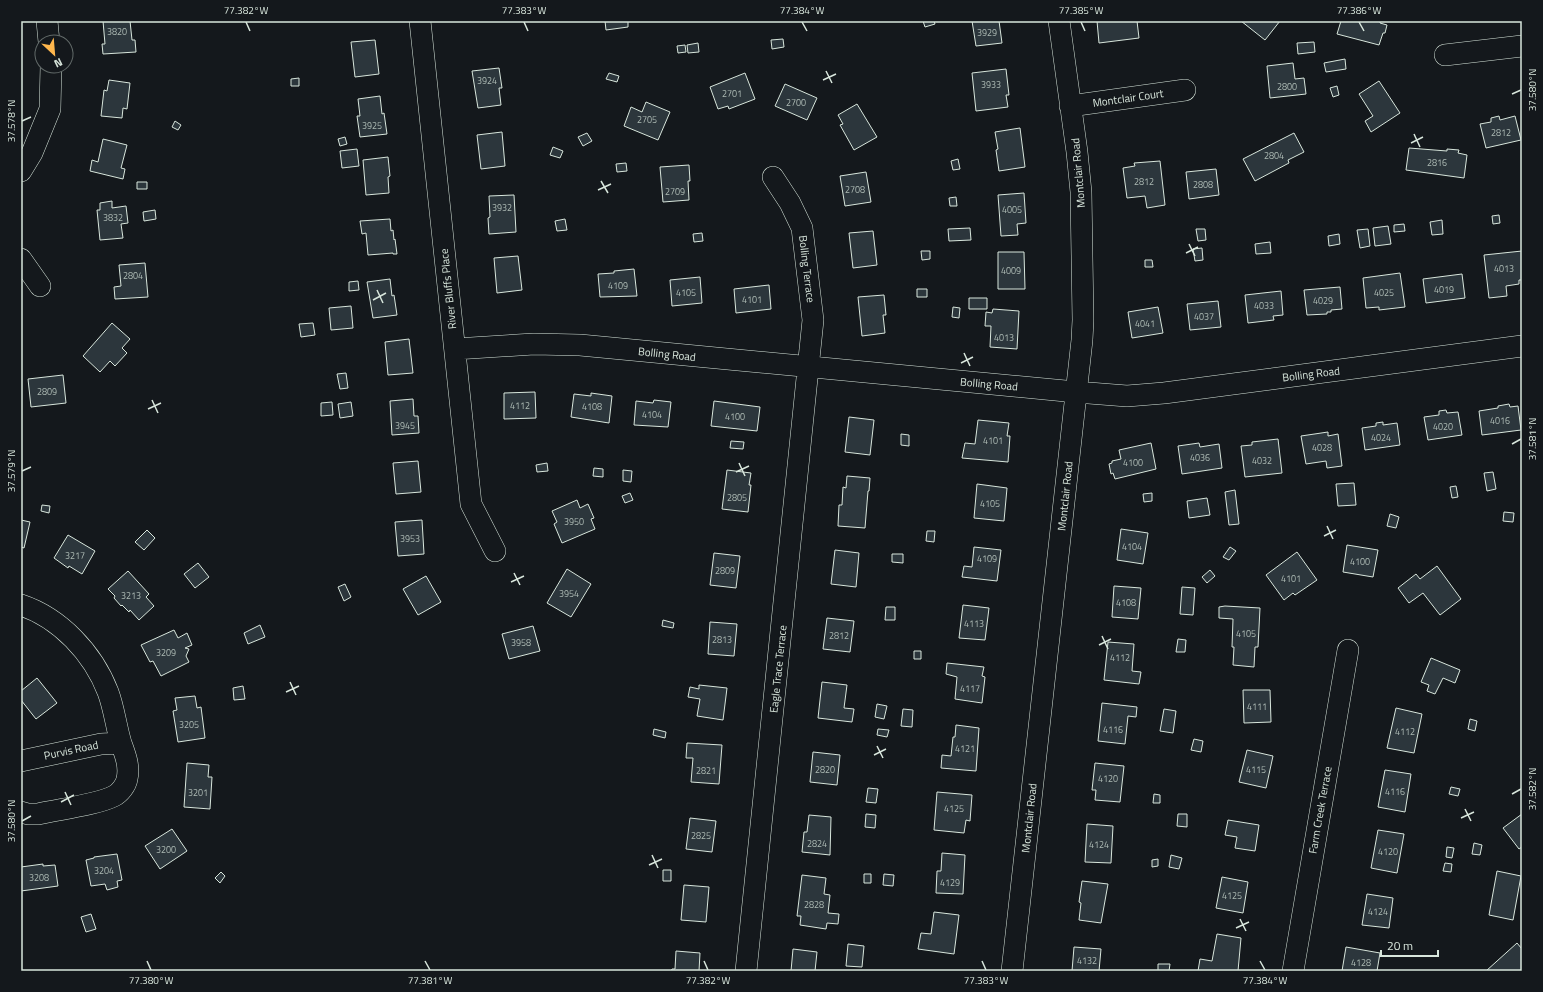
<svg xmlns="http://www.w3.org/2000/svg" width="1543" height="992" viewBox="0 0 1543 992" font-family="'Titillium Web',sans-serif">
<rect width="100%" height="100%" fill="#14181c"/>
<path fill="#2c363c" stroke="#d8e6dc" d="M103 21H130L132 40H135L136 52 103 54 102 44H105Z
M605 21H628V27L606 30Z
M923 21H934L935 24 925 27Z
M972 21H999L1002 43 976 46Z
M1097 21H1137L1139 38 1099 43Z
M1241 21H1280L1265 40Z
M1341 21H1380V23L1387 25 1385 33H1383L1379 45 1337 34Z
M783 39 784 47 772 49 771 40Z
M375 40 379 74 355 77 351 42Z
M1314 42 1315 52 1298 54 1297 43Z
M698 43 699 52 688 53 687 45Z
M685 45 686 52 678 53 677 46Z
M1345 59 1346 69 1326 72 1324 63Z
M1293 63 1295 79 1304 78 1306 94 1270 98 1267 66Z
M499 68 502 88H499L501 105 478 108 472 71Z
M1006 69 1009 95H1006L1008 107 976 111 972 73Z
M609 73 619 76 617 82 606 79Z
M745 73 755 99 729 109 728 106 718 109 710 87Z
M299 78V86H291V79Z
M109 80 130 83 127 109 123 108 122 118 101 116 104 90 107 91Z
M1379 81 1400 113 1371 132 1365 121 1373 116 1359 94Z
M785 84 817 98 807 120 775 106Z
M1337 86 1339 95 1333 97 1330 88Z
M380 96 382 114 384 113 387 134 360 137 357 116H360L358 99Z
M646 102 670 112 658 140 624 126 631 107 642 112Z
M857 104 877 137 854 150 840 125 843 124 838 115Z
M1499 116 1500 120 1515 116 1521 140 1486 148 1480 124 1491 122V118Z
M175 121 181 125 178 130 172 127Z
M1020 128 1025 167 999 171 996 150 998 149 995 132Z
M502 132 505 166 481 169 477 135Z
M587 133 592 141 583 146 578 137Z
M1294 133 1304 152 1288 160 1289 163 1255 181 1243 159Z
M345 137 347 144 340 146 338 139Z
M103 139 127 145 121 168 125 169 123 179 90 171 92 160 98 162Z
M553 147 563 151 560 158 550 155Z
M1409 148 1447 151V149L1459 150 1458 153 1467 155 1464 178 1406 170Z
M357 149 359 166 342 168 340 151Z
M388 157 390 176 388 177 389 193 366 195 363 160Z
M958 159 960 169 953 170 951 161Z
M1160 161 1165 205 1147 208 1145 196 1127 198 1123 168 1135 166 1134 163Z
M626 163 627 171 617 172 616 164Z
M689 165 690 181H688L689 200 663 202 660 167Z
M1216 169 1219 195 1189 199 1186 172Z
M866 172 871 202 845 206 840 176Z
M137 182H147V189H137Z
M1024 193 1026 223 1017 224 1018 235 1001 236 998 195Z
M514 195 516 232 489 234 488 218 490 217 489 196Z
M956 197 957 206H950L949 198Z
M112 201V208L126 206 128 223 121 224 123 238 100 240 97 210H100V203Z
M155 210 156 219 144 221 143 212Z
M1499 215 1500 223 1493 224 1492 216Z
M390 219 391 231 393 230 394 240 395 239 397 254H393V253L368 255 366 233 362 234 360 221Z
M565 219 567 230 557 231 555 221Z
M1442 220 1443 234 1432 235 1430 222Z
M1404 224 1405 231 1394 232V225Z
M1388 226 1391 244 1375 246 1373 228Z
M970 228 971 240 949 241 948 229Z
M1196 229H1205L1206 240 1198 241Z
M1368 229 1370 246 1360 248 1357 230Z
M873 231 877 265 853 268 849 233Z
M702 233 703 241 694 242 693 234Z
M1339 234 1340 244 1329 246 1328 236Z
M1270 242 1271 253 1256 254 1255 244Z
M1202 248 1203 260 1195 261 1193 249Z
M921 251H930V259L922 260Z
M1522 251V280H1519V284L1506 286 1507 296 1489 298 1484 255Z
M998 252H1024L1025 289H998Z
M518 256 522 290 497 293 494 258Z
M1145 260H1152L1153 267H1145Z
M145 263 148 297 115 299 114 287 121 286 119 265Z
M634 269 637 296 600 297 598 274 614 273V271Z
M1400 273 1405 307 1379 310V307L1366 308 1363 278Z
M1462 274 1465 298 1426 303 1423 279Z
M700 277 702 303 672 306 670 280Z
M390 279 392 296 394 295 397 315 373 318 367 282Z
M358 281 359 290 349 291V282Z
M769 285 771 309 736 313 734 289Z
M1340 287 1342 309 1331 310V312H1327V314L1307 315 1304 290Z
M917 289H927V297H917Z
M1281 291 1283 315 1273 316 1274 320 1248 323 1245 295Z
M884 295 886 315H883L885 333 862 336 858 297Z
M969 298H987V309H969Z
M1218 301 1221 327 1190 330 1187 304Z
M351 306 353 328 331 330 329 308Z
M953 307 960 308 959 318 952 317Z
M1158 307 1163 333 1132 338 1128 312Z
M993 309 1019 311 1017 349 990 347 991 326H985L986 312 992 313Z
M112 323 130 339 122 348 127 353 115 366 110 361 100 372 83 356Z
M313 323 315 335 301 337 299 324Z
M409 339 413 373 388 375 385 342Z
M346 373 348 388 340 389 337 374Z
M63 375 66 403 31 407 28 379Z
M535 392 536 418 504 419V393Z
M591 393 612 396 609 423 571 417 574 394 591 396Z
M413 399 414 416H418L419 433 392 435 390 401Z
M654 400 671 402 668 427 634 425 636 401 653 403Z
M714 401 760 407 757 431 711 426Z
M332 402 333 415 321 416V403Z
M351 402 353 416 340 418 338 404Z
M1509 404 1510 407 1518 406 1521 430 1482 435 1479 411 1498 408V406Z
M1446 410 1447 413 1458 412 1462 435 1428 440 1424 417 1439 415V411Z
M849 417 874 420 870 455 845 452Z
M978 420 1009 423 1007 436H1010L1008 462 962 458 965 443 975 444Z
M1383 422V425L1397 423 1400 445 1365 450 1362 428 1376 426V423Z
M1328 432V436L1338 434 1342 466 1327 468 1326 461 1306 464 1301 436Z
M901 434 909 435V446L901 445Z
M1278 439 1282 473 1245 477 1241 446 1252 445V442Z
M731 441 744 442 743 449 730 448Z
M1151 443 1156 469 1115 479 1113 473 1111 474 1109 464 1112 463V461L1121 459 1119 450Z
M1199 443 1200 447 1219 444 1222 468 1182 474 1178 446Z
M418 461 421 492 396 494 393 463Z
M547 463 548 471 537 472 536 465Z
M594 468 603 469V477L593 476Z
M623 470 632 471 631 482 623 481Z
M727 470 751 473 749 485H751L748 512 722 509Z
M1493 472 1496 489 1487 491 1484 473Z
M847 476 870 478 869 491H868L865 528 838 526 839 505H842L843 487 846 488Z
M1354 483 1356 505 1338 506 1336 484Z
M977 484 1007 488 1004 521 974 518Z
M1456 486 1458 497 1452 498 1450 487Z
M1235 490 1239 524 1229 525 1225 492Z
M630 493 633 500 625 503 622 496Z
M1152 493V501L1144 502 1143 494Z
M1207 498 1210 515 1189 518 1187 501Z
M577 500 580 508 588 504 594 518 591 519 595 529 562 543 554 524 557 522 552 511Z
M42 505 50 506 49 513 41 511Z
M1504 512 1514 513 1513 522 1503 521Z
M1390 514 1399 517 1396 528 1387 526Z
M21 520 30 522 24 548 21 547Z
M422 520 424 554 398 556 395 522Z
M1121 529 1148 533 1143 564 1117 560Z
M147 530 155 538 144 550 135 542Z
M927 531H935L934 542 926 541Z
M68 535 95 551 82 574 69 566 68 568 54 558Z
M1347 545 1378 550 1373 577 1343 572Z
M974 547 1001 550 997 581 962 577 964 566 972 567Z
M1230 547 1236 551 1229 560 1223 557Z
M835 550 859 553 856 587 831 584Z
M1297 552 1317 580 1295 595 1293 593 1284 600 1266 575Z
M714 553 740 556 736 588 710 585Z
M892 554H903V563L892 562Z
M198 563 209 577 195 588 184 574Z
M1437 566 1461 599 1440 615 1423 593 1409 603 1398 588 1416 574 1420 579Z
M567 569 591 584 571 617 547 603Z
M1210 570 1215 576 1207 583 1202 577Z
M128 571 149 594 146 597 154 606 139 620 130 610 129 612 122 605 121 606 114 598 115 596 108 589Z
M426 576 441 602 418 615 403 589Z
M345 584 351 597 344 601 338 587Z
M1114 586 1141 588 1138 619 1112 617Z
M1182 587 1195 588 1193 615 1180 614Z
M963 605 989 608 985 640 959 638Z
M1225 606 1260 608 1258 647H1255L1254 667 1233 665 1234 647H1232L1233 619 1219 618V607Z
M886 607H895V620H885Z
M827 618 854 621 850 652 823 649Z
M663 620 674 623 673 628 662 626Z
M710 622 737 624 734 656 708 654Z
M260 625 265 637 248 644 244 633Z
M533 626 540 651 509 659 502 634Z
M174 630 178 638 187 633 192 645 185 648 189 649 186 656 189 662 161 676 153 661 150 662 141 645Z
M1178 639 1186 640 1185 652H1176Z
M1108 642 1134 644 1132 671 1141 672 1139 684 1104 680Z
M914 651H921V659H914Z
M1431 658 1460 670 1455 683 1443 678 1435 694 1427 691 1429 685 1421 682Z
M947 663 984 667 982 676 985 677 982 703 955 699 957 677 946 674Z
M37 678 57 703 36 719 21 700V691Z
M822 682 847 685 844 708 854 709 852 722 818 718Z
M699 685 727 688 723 720 697 716 700 699 688 697 690 687 699 689Z
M243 686 245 699 234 700 233 688Z
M1243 690H1270L1271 722 1244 723Z
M195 696 197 708 201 707 205 738 178 742 173 711 177 710 175 698Z
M1102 703 1137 707 1136 717 1128 716 1125 744 1098 741Z
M877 704 887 706 884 719 875 717Z
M1396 708 1422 714 1414 753 1387 748Z
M903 709 913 710 912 727 901 726Z
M1164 709 1176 711 1173 733 1160 731Z
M1470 719 1477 721 1475 731 1468 729Z
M956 725 979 728 976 771 941 768 942 755 951 756 953 737H955Z
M654 729 666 732 665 738 653 735Z
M878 729 889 730 887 737 877 735Z
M1194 739 1203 741 1201 752 1191 750Z
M687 743 722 745 719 784 691 782 693 758H686Z
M1247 750 1273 756 1266 788 1239 782Z
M813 752 840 755 837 785 810 782Z
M187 763 209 765 208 777H212L210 809 184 807Z
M1095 763 1124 766 1120 802 1095 800 1096 790H1092Z
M1385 770 1411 774 1405 812 1378 807Z
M1451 787 1460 789 1458 796 1449 794Z
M868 788 878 789 876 803 866 802Z
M937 792 972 795 970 821 966 820 964 833 934 830Z
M1154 794 1160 795V803H1153Z
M866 814 876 815 875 828 865 827Z
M1178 814H1187V827L1177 826Z
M1522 814V847L1519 849 1503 828Z
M809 815 831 817 830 855 802 852 804 832H807Z
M690 818 716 821 712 852 686 849Z
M1228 820 1259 825 1255 851 1235 848 1237 837 1225 835Z
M1087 824 1113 826 1111 863 1085 862Z
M172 829 187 851 160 869 145 846Z
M1378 830 1404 834 1397 873 1371 868Z
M1474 843 1482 845 1480 855 1472 854Z
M1447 847 1454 848 1452 858 1446 857Z
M942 853 965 855 963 894 936 893 937 871H941Z
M117 854 122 880 117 881 118 887 107 890 105 884 91 886 86 860 94 858V857Z
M1171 855 1182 858 1179 869 1169 867Z
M1158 859V866L1152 867V860Z
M1445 863 1452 864 1451 872 1443 871Z
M43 864V866L55 865 58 886 21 891V867Z
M663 870H671V881H663Z
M1497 871 1521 876 1513 920 1489 915Z
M221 872 225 876 220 883 215 878Z
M864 874H871V883H864Z
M884 874 894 875 893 886 883 885Z
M802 875 826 878 824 894 830 895 828 913 839 914 838 924 827 923 826 929 800 925 801 916H797Z
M1222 877 1248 882 1243 913 1216 908Z
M1082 881 1108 884 1101 923 1079 920 1081 903 1079 902Z
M684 885 709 887 706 922 681 920Z
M1367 894 1393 898 1389 928 1362 925Z
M934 912 959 915 954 954 918 949 921 933 931 934Z
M91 914 96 929 86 932 81 917Z
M1217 934 1241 938 1238 971H1198L1200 959 1212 961Z
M1517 943 1522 949V971H1486Z
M848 944 864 946 862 967 846 966Z
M1074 947 1101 949 1099 971H1072Z
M1346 947 1380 953 1377 971H1342Z
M793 949 817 952 815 971H791Z
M676 951 700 953 699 971H671L672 969H675Z
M1158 964H1170L1169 971H1158Z"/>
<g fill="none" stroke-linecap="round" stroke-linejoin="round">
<defs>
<path id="minor" d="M47 21 49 42
M420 21 471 504 495 551
M1445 55 1522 46
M1070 106 1185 90
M21 171 32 153 50 109 51 66
M21 259 40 286
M455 349 534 344 580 345 1076 392 1127 396 1164 393 1522 346
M21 605C60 618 93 653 108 692 114 708 116 726 121 743
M21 761 101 744 121 743C125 754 130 766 127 779 126 785 120 793 114 796 96 805 60 809 38 814H28L21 812
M746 971 813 320 802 228 790 203 773 177
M1012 971 1082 340 1083 320 1081 192 1077 152 1059 21
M1293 971 1348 650"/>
</defs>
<use href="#minor" stroke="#d8e6dc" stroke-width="22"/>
<use href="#minor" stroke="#14181c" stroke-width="21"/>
</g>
<path fill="none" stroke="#d8e6dc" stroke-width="1.5" d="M246 22 250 31M524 22 528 31M802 22 807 31M1081 22 1085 31M1359 22 1364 31M826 71 832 83M823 80 836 74M1512 94 1521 90M22 121 31 117M1414 134 1420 147M1411 143 1423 137M601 181 608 193M598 190 611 184M1189 244 1195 256M1186 253 1198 247M377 290 383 303M373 300 386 293M964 353 970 366M961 363 973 357M152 400 158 413M148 409 161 403M1512 444 1521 439M739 463 745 476M22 471 31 467M736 472 749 466M1327 526 1333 539M1324 536 1336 530M514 573 520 585M511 582 524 576M1102 636 1108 649M1099 645 1111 639M290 682 296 695M286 692 299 686M877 746 883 758M874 755 886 749M65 792 71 805M1512 794 1521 789M61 802 74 795M1465 809 1471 821M1461 818 1474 812M22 821 31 816M652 855 658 868M649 865 662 859M1240 919 1246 931M1236 928 1249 922M147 961 151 970M425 961 430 970M704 961 708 970M982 961 986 970M1260 961 1265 970"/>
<g text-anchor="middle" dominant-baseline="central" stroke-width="3" stroke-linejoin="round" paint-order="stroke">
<g font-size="9" fill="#adbab4">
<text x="117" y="31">3820</text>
<text x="987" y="32">3929</text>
<text x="487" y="80">3924</text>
<text x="991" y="84">3933</text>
<text x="1287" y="86">2800</text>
<text x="732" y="93">2701</text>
<text x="796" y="102">2700</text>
<text x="647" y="119">2705</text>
<text x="372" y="125">3925</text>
<text x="1501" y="132">2812</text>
<text x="1274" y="155">2804</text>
<text x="1437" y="162">2816</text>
<text x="1144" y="181">2812</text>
<text x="1203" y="184">2808</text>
<text x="855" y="189">2708</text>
<text x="675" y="191">2709</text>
<text x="502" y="207">3932</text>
<text x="1012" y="209">4005</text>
<text x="113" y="217">3832</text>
<text x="1504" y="268">4013</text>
<text x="1011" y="270">4009</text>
<text x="133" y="275">2804</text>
<text x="618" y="285">4109</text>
<text x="1444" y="289">4019</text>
<text x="686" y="292">4105</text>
<text x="1384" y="292">4025</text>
<text x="752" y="299">4101</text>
<text x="1323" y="300">4029</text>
<text x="1264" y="305">4033</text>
<text x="1204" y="316">4037</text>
<text x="1145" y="323">4041</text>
<text x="1004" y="337">4013</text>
<text x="47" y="391">2809</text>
<text x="520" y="405">4112</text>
<text x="592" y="406">4108</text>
<text x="652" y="414">4104</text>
<text x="735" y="416">4100</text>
<text x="1500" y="420">4016</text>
<text x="405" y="425">3945</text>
<text x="1443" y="426">4020</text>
<text x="1381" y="437">4024</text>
<text x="993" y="440">4101</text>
<text x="1322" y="447">4028</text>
<text x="1200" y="457">4036</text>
<text x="1262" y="460">4032</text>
<text x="1133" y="462">4100</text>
<text x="737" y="497">2805</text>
<text x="990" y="503">4105</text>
<text x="574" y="521">3950</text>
<text x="410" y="538">3953</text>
<text x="1132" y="546">4104</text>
<text x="75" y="555">3217</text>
<text x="987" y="558">4109</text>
<text x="1360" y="561">4100</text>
<text x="725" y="570">2809</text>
<text x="1291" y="578">4101</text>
<text x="569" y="593">3954</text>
<text x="131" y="595">3213</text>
<text x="1126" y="602">4108</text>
<text x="974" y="623">4113</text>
<text x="1246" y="633">4105</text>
<text x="839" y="635">2812</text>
<text x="722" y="639">2813</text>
<text x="521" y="642">3958</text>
<text x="166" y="652">3209</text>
<text x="1120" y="657">4112</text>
<text x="970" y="688">4117</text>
<text x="1257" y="706">4111</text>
<text x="189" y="724">3205</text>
<text x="1113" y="729">4116</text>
<text x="1405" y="731">4112</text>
<text x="965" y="748">4121</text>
<text x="825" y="769">2820</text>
<text x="1256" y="769">4115</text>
<text x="706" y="770">2821</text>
<text x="1108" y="778">4120</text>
<text x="1395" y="791">4116</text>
<text x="198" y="792">3201</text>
<text x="954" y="808">4125</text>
<text x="701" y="835">2825</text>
<text x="817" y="843">2824</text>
<text x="1099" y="844">4124</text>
<text x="166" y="849">3200</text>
<text x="1388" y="851">4120</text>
<text x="104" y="870">3204</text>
<text x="39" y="877">3208</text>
<text x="950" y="882">4129</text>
<text x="1232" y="895">4125</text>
<text x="814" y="904">2828</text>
<text x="1378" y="911">4124</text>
<text x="1087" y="960">4132</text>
<text x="1361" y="962">4128</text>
</g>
<g font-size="11" fill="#d8e6dc" stroke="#14181c">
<text transform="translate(1128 98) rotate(-8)">Montclair Court</text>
<text transform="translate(1078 173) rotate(-95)">Montclair Road</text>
<text transform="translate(807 269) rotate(83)">Bolling Terrace</text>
<text transform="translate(448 289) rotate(-96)">River Bluffs Place</text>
<text transform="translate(667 354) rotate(6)">Bolling Road</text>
<text transform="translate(1311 374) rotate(-7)">Bolling Road</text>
<text transform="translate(989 384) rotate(5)">Bolling Road</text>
<text transform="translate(1065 496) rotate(-84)">Montclair Road</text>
<text transform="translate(778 669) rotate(-84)">Eagle Trace Terrace</text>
<text transform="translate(71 750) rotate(-12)">Purvis Road</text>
<text transform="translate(1320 810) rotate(-80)">Farm Creek Terrace</text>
<text transform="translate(1029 818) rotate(-84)">Montclair Road</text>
</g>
</g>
<rect width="1543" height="992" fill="none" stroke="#14181c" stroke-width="44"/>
<g transform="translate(54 54) rotate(154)"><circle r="19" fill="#14181c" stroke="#626a69"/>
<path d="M0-3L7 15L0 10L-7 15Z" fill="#ffb74d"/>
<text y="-6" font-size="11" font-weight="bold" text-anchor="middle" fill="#d8e6dc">N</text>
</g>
<path d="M1381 950v6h57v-6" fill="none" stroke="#d8e6dc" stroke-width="2"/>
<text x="1387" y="950" font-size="12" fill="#d8e6dc" stroke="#14181c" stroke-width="3" paint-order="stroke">20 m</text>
<rect x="22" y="22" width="1499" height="948" fill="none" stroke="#d8e6dc" stroke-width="1.5"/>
<g font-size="10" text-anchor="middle" fill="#d8e6dc">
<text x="246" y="14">77.382°W</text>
<text x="524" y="14">77.383°W</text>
<text x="802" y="14">77.384°W</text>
<text x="1081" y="14">77.385°W</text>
<text x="1359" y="14">77.386°W</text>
<text transform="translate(1532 90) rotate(-90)" y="4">37.580°N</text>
<text transform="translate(11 121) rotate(-90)" y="4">37.578°N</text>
<text transform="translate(1532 439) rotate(-90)" y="4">37.581°N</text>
<text transform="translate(11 471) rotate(-90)" y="4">37.579°N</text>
<text transform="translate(1532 789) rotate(-90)" y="4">37.582°N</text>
<text transform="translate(11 821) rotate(-90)" y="4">37.580°N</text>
<text x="151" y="984">77.380°W</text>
<text x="430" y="984">77.381°W</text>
<text x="708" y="984">77.382°W</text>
<text x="986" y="984">77.383°W</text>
<text x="1265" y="984">77.384°W</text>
</g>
</svg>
